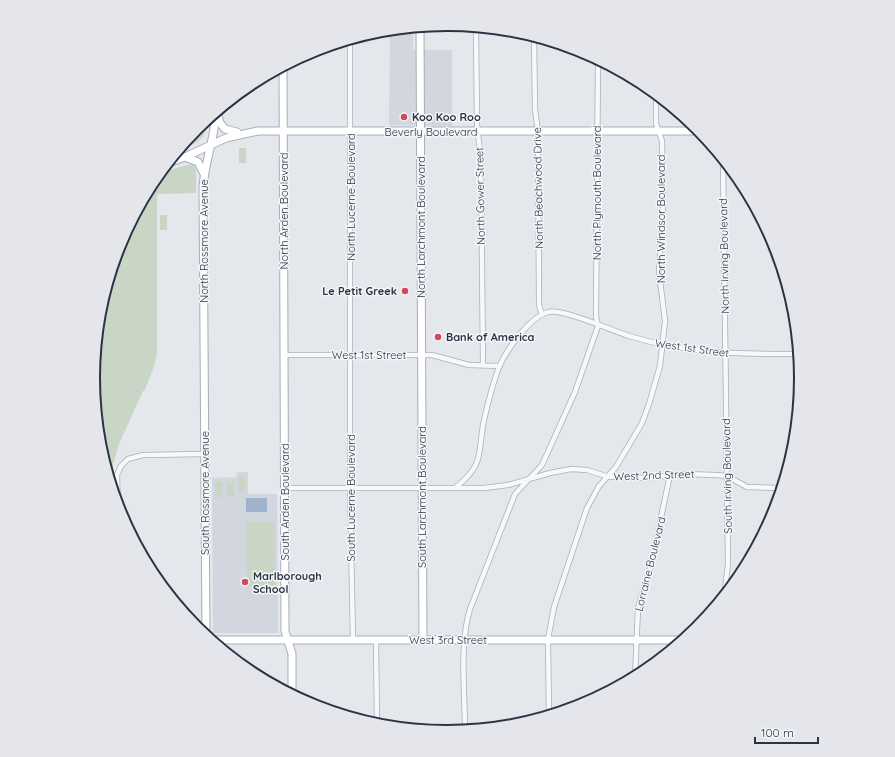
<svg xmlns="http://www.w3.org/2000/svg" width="895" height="757" viewBox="0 0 895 757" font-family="Quicksand,sans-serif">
<rect width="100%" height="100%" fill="#e4e7ec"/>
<path fill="#d2d6de" d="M413 27V50H452V126L389 125 390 30Z
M237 472H248V494H277L278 633H213L212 478 236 477Z"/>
<path fill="#c9d6c5" d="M210 117C205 140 200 142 178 150L197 128Z
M239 148H246V163H239Z
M192 164 196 167V193L157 194V354L153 369 145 390 143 391 119 444 112 469 107 470 100 447 93 378 100 309 120 243 153 181 161 172Z
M160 215H167V230H160Z
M238 476H245V491H238Z
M215 482H222V497H215Z
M227 482H234V497H227Z
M246 522H274L275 586H247Z"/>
<path fill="#9fb4cc" d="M246 498H267V512H246Z"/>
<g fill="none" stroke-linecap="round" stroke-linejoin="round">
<defs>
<path id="street" d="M476 27 477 124 481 162 483 365
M534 36 535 109 538 132 539 305 542 315
M350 39V488L353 640
M723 158 728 564 724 598
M284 355H432L469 365 500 366
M800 359V396
M284 488H484L508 485 550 473 571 469 587 470 609 477H619L645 478 685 474 716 475 727 476 747 487 783 488
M455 488C486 463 477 454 484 420 488 403 493 383 499 367 507 349 529 318 548 312 562 308 613 331 629 336 688 354 739 354 800 354
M118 509 117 475 121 466 128 459 143 455 205 454
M376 640 377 726
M635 678 638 608 651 565 670 475
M549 716 548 639 554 607 587 508 599 486 616 467 642 423 649 404 660 366 665 321 659 272 663 206 662 141 656 123V93
M465 731C465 692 459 645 470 609L515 494 542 465 575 392 598 326 596 316 598 59"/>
<path id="secondary" d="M420 27 423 640
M283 66 285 631 292 654V696
M218 115 220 123 225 129 237 132
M185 157 198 162 204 174
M168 163 185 157 226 138 258 131H701
M206 637 203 187C205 161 215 137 216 112
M211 640H685"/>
</defs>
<use href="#street" stroke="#a9aeb7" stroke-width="6"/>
<use href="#secondary" stroke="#a9aeb7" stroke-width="9"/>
<use href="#street" stroke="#f7f8fa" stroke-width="4.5"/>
<use href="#secondary" stroke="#fff" stroke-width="7"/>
</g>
<g fill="#d1495b" stroke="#f4f6f9" stroke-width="1.5">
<circle cx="404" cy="117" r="4"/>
<circle cx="405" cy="291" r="4"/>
<circle cx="438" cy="337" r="4"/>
<circle cx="245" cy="582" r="4"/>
</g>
<g text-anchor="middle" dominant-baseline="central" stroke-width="3" stroke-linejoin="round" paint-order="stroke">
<g font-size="11" font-weight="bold" fill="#2b3445" stroke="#f4f6f9" text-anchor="start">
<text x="412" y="117">Koo Koo Roo</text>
<text x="397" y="291" text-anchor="end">Le Petit Greek</text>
<text x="446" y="337">Bank of America</text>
<text x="253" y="576">Marlborough<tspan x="253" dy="13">School</tspan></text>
</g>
<g font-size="11" fill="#2b3445" stroke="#f4f6f9">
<text x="431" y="132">Beverly Boulevard</text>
<text transform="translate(538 188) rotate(-91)">North Beachwood Drive</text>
<text transform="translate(597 193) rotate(-90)">North Plymouth Boulevard</text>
<text transform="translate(480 196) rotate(-91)">North Gower Street</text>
<text transform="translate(351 197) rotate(-90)">North Lucerne Boulevard</text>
<text transform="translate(284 211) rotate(-90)">North Arden Boulevard</text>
<text transform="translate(661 219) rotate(-90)">North Windsor Boulevard</text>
<text transform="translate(421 227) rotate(-90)">North Larchmont Boulevard</text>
<text transform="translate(204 241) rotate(-90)">North Rossmore Avenue</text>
<text transform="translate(724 256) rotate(-91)">North Irving Boulevard</text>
<text transform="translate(692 348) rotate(8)">West 1st Street</text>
<text x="369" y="355">West 1st Street</text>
<text transform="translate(654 475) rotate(-2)">West 2nd Street</text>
<text transform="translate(727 476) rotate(-91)">South Irving Boulevard</text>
<text transform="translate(205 493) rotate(-90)">South Rossmore Avenue</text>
<text transform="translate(422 497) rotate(-90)">South Larchmont Boulevard</text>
<text transform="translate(351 498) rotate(-90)">South Lucerne Boulevard</text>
<text transform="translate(285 502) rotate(-90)">South Arden Boulevard</text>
<text transform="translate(650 564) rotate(-76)">Lorraine Boulevard</text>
<text x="448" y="640">West 3rd Street</text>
</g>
</g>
<path d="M0 0H895V757H0ZM100 378a347 347 0 1 1 694 0a347 347 0 1 1-694 0Z" fill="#e4e6eb" fill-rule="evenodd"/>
<path fill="none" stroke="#2b3445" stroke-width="2" d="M100 378a347 347 0 1 1 694 0a347 347 0 1 1-694 0Z"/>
<path d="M755 737v6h63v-6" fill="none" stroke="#2b3445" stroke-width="2"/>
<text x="761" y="737" font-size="12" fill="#2b3445" stroke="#f4f6f9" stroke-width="3" paint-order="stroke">100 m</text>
</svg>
